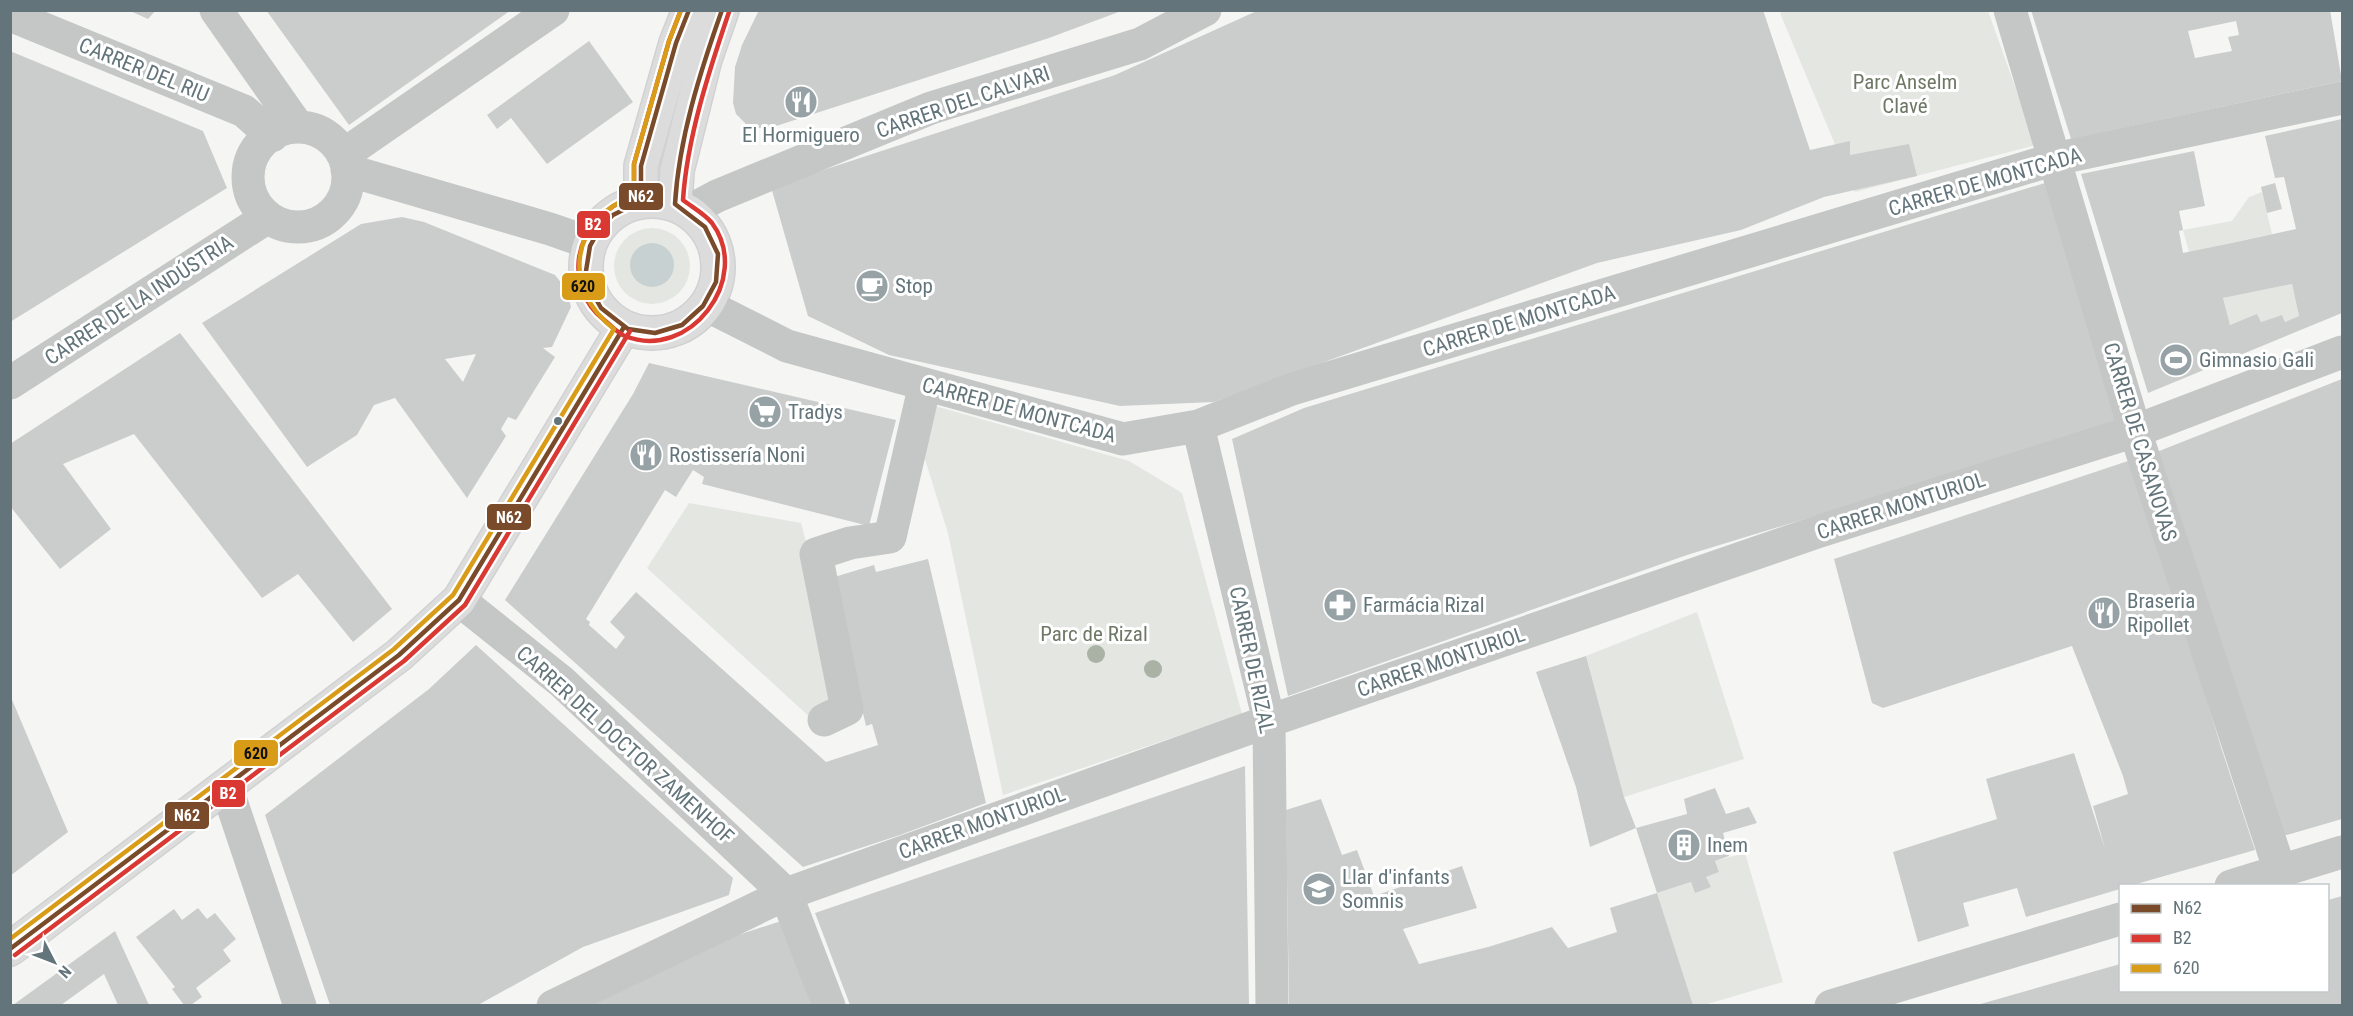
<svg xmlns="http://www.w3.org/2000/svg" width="2353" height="1016" viewBox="0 0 2353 1016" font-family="'Roboto Condensed',sans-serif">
<rect width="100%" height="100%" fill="#f5f5f4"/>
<path fill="#e4e6e1" d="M1786 10 1988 11 2036 145 1855 192 1780 13Z
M2262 192 2272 234 2189 252 2183 230 2232 221 2249 197Z
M614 266a38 38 0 1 1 76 0a38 38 0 1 1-76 0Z
M2292 284 2299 316 2285 322 2282 315 2261 322 2257 315 2230 325 2223 298Z
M928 404 1129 461 1182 493 1242 714 1003 795 948 533 919 440Z
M689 503 801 523 848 702 813 720 647 568Z
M1697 612 1744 759 1624 797 1586 656Z
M1745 853 1783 982 1704 1005H1693L1657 893 1691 882 1695 892 1710 887 1706 877 1719 872 1715 861Z"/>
<path fill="#c7d1d2" d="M630 265a22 22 0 1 1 44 0a22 22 0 1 1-44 0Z"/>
<path fill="#cbcdcd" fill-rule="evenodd" d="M128 10H156L148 19Z
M266 10H511L349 125Z
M759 10H1124L1049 38 773 127 759 128 746 124 736 114 733 103 735 67 742 45Z
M1259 10H1763L1810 150 1850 141V155L1909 144 1917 176 1824 197 1741 230 1597 263 1214 402 1120 406 889 355 808 316 771 187 1115 75Z
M2031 10H2330L2342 81 2071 139ZM2236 21 2239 35 2228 37 2232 51 2195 58 2188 31Z
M589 41 633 102 547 164 511 118 497 129 487 115Z
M10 51 203 131 227 188 10 322Z
M2342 119V313L2148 393 2081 174 2194 151 2205 206 2179 211 2183 230 2179 231 2183 253 2236 242 2296 229 2284 177 2275 178 2265 136ZM2292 284 2299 316 2285 322 2282 315 2261 322 2257 314 2230 325 2223 298Z
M2045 183 2118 423 1687 555 1288 696 1232 439 1304 408Z
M2275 183 2282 209 2267 213 2261 187Z
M402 217 424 222 555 275 567 290 571 307 552 347 543 348 555 357 516 420 508 417 501 429 506 436 467 498 395 398 374 405 357 435 307 467 202 323 361 224ZM476 354 463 382 445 359Z
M180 333 392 609 353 642 298 574 262 598 134 434 63 464 111 529 60 569 10 506V444Z
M649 363 896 420 869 526 702 484 704 477 693 470 676 497 665 490 586 619 590 622 589 625 616 649 625 637 610 622 636 592 826 762 878 745 872 724 866 726 831 578 874 565 876 572 928 559 986 803 900 835 803 867 505 600 633 394Z
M2342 379V819L2283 836 2154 453Z
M2134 459 2221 747 2255 850 2133 885H2121L2120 889 2026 917 2017 888 1963 903 1969 926 1918 942 1893 852 1997 819 1986 779 2074 753 2105 849 2093 806 2128 794 2123 776 2072 646 1883 708 1872 703 1834 559Z
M476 645 733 878 729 895 583 947 478 1005H330L265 815 429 689Z
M1586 656 1624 797 1636 828 1687 814 1684 799 1715 788 1726 814 1749 807 1757 823 1723 833 1729 856 1715 861 1719 872 1706 877 1711 887 1695 893 1691 882 1657 893 1636 828 1590 847 1576 787 1536 672Z
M10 695 68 832 10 876Z
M1245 766 1249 1005H850L815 913Z
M1321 799 1342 855 1357 850 1374 896 1462 866 1477 908 1403 929 1419 964 1488 947 1552 927 1568 948 1617 932 1610 908 1657 893 1693 1005H1289L1286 810Z
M2342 896V1005H1977L2120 964V990H2328V900Z
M198 908 207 919 215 913 236 939 223 950 231 961 196 988 202 997 191 1005H184L172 989 175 987 136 937 174 909 182 920Z
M781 921 811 1005H570L680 954Z
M115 931 149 1005H118L104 974 61 1005H13Z"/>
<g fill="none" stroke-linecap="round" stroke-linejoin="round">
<defs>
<path id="secondary" d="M641 201V166L676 43 689 10
M586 267a66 66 0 1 1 132 0a66 66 0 1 1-132 0Z
M675 204 677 171 705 59 722 10
M10 949 399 655 459 600 624 327"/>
</defs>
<use href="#secondary" stroke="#d0d2d2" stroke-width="36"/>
<path stroke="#c5c7c7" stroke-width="33" d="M216 10 298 127
M2010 10 2135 431 2280 871
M10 15 244 111 272 136
M248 177a50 50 0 1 1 100 0a50 50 0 1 1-100 0Z
M343 155 553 10
M347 170 550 229 590 243
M689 211 717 196 931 108 1140 44 1205 10
M706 305 787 346 1123 439 1198 426 1292 389 2055 159 2342 98
M10 383 268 217
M1198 426 1269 721 1272 1006
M459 600 562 682 786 894 829 1006
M824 720 847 709 816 554 850 543 890 537 925 384
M226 786 300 1006
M2231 886 2342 852
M553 1006 786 894 1269 721 1820 531 2135 431 2342 352
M1831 1006 2120 919"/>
<use href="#secondary" stroke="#dcdcdd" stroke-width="33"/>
<defs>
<path id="bus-1" d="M689 10 676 43 641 166V201L613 215 600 228 590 246 586 271 591 290 601 308 628 329 655 333 682 325 703 306 716 282 718 254 705 227 675 204C679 138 700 72 722 10
M10 949 399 655 459 600 624 327"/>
<path id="bus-2" d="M681 10 669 41 634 164V196C605 207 584 227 579 258 576 281 585 305 603 319 610 324 617 333 625 336 689 362 753 279 712 223 705 214 692 207 683 200 687 138 709 71 729 12
M15 955 404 661 465 605 630 331"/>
<path id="bus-3" d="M10 939 394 649 453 595 614 329C561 289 570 218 634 196V164L669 41 681 10"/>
</defs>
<use href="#bus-1" stroke="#fff" stroke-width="9"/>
<use href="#bus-2" stroke="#fff" stroke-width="9"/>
<use href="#bus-3" stroke="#fff" stroke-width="9"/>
<use href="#bus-1" stroke="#7a4b2a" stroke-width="4.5"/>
<use href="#bus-2" stroke="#da3832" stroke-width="4.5"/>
<use href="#bus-3" stroke="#d99c19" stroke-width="4.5"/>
</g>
<g fill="#aab1a5">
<circle cx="1096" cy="654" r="9"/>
<circle cx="1153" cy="669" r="9"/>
</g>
<defs>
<symbol id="restaurant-disc" viewBox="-11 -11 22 22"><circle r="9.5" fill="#96a2a5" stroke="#fff"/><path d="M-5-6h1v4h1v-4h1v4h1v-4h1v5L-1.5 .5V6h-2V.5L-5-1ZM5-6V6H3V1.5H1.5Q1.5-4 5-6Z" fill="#fff"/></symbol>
<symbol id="cafe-disc" viewBox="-11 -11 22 22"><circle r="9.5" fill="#96a2a5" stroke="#fff"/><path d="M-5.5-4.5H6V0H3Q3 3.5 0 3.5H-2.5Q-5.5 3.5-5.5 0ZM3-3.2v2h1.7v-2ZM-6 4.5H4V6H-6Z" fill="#fff"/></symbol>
<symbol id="stadium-disc" viewBox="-11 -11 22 22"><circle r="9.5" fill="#96a2a5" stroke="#fff"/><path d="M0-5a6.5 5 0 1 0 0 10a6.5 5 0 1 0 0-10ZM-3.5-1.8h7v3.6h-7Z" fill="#fff"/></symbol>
<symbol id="supermarket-disc" viewBox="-11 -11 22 22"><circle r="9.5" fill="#96a2a5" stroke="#fff"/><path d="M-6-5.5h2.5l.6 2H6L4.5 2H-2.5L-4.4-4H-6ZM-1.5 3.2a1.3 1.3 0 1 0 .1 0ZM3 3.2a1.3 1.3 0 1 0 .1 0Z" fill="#fff"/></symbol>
<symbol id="pharmacy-disc" viewBox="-11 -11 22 22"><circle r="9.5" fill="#96a2a5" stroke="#fff"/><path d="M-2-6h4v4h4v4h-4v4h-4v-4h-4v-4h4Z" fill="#fff"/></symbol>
<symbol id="building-disc" viewBox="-11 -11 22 22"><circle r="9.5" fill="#96a2a5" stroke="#fff"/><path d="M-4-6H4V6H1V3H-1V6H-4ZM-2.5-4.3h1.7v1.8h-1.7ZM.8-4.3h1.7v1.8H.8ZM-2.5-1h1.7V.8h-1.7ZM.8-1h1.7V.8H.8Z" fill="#fff"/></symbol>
<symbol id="school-disc" viewBox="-11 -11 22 22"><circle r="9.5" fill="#96a2a5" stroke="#fff"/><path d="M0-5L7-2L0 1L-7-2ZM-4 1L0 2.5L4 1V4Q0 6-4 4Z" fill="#fff"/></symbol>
</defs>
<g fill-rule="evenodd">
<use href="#restaurant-disc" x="782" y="83" width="38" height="38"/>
<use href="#cafe-disc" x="853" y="267" width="38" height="38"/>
<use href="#stadium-disc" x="2157" y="341" width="38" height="38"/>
<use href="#supermarket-disc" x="746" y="393" width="38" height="38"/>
<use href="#restaurant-disc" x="627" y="436" width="38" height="38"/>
<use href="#pharmacy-disc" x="1321" y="586" width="38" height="38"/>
<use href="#restaurant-disc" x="2085" y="594" width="38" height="38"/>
<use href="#building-disc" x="1665" y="826" width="38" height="38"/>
<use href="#school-disc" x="1300" y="870" width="38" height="38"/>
</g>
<circle fill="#63757b" stroke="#fff" stroke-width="2" cx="558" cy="421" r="5"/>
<g text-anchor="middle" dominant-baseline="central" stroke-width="6" stroke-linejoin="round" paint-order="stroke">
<g font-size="21" fill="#63757b" stroke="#fff">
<text transform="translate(144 70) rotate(22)">CARRER DEL RIU</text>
<text transform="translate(963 102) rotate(-19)">CARRER DEL CALVARI</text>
<text transform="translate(1985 182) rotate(-16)">CARRER DE MONTCADA</text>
<text transform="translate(139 300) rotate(-33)">CARRER DE LA INDÚSTRIA</text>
<text transform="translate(1519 321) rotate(-17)">CARRER DE MONTCADA</text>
<text transform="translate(1019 410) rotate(15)">CARRER DE MONTCADA</text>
<text transform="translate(2140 442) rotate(73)">CARRER DE CASANOVAS</text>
<text transform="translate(1901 506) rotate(-18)">CARRER MONTURIOL</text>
<text transform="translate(1252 660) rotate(78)">CARRER DE RIZAL</text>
<text transform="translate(1441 662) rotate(-19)">CARRER MONTURIOL</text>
<text transform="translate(625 745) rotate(42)">CARRER DEL DOCTOR ZAMENHOF</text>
<text transform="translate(982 823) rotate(-20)">CARRER MONTURIOL</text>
</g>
<g font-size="21" fill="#6d7965" stroke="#fff">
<text x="1905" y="82">Parc Anselm<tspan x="1905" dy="24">Clavé</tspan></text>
<text x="1094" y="634">Parc de Rizal</text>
</g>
<g font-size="21" fill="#63757b" stroke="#fff" text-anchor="start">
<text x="801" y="135" text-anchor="middle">El Hormiguero</text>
<text x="895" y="286">Stop</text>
<text x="2199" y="360">Gimnasio Gali</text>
<text x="788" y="412">Tradys</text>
<text x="669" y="455">Rostissería Noni</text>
<text x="2127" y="601">Braseria<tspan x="2127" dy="24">Ripollet</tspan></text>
<text x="1363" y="605">Farmácia Rizal</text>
<text x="1707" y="845">Inem</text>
<text x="1342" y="877">Llar d'infants<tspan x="1342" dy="24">Somnis</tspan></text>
</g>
</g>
<g stroke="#fff" stroke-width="2">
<rect x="618" y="182" width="46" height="29" rx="6" fill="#7a4b2a"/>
<rect x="576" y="210" width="35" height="29" rx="6" fill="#da3832"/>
<rect x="561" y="272" width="45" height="29" rx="6" fill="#d99c19"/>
<rect x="486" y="503" width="46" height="28" rx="6" fill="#7a4b2a"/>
<rect x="233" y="739" width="46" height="28" rx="6" fill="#d99c19"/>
<rect x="211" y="779" width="35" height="29" rx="6" fill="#da3832"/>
<rect x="164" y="801" width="46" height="29" rx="6" fill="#7a4b2a"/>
</g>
<g font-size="16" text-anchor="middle" font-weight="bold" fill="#fff">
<text x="641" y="202">N62</text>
<text x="593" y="230">B2</text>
<text x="509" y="523">N62</text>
<text x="228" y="799">B2</text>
<text x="187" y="821">N62</text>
</g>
<g font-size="16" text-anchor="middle" font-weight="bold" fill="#111">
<text x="583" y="292">620</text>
<text x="256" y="759">620</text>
</g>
<rect width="2353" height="1016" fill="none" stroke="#63757b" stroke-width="24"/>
<rect x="2119" y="884" width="210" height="108" fill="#ffffff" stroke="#c1c8ca" stroke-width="1.5"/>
<rect x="2131" y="904" width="30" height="9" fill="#7a4b2a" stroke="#c1c8ca" stroke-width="1.5"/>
<text x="2173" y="914" font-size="18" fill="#63757b">N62</text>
<rect x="2131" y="934" width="30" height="9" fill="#da3832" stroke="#c1c8ca" stroke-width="1.5"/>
<text x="2173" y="944" font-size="18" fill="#63757b">B2</text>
<rect x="2131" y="964" width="30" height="9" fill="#d99c19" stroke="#c1c8ca" stroke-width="1.5"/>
<text x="2173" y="974" font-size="18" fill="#63757b">620</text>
<g transform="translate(54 962) rotate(132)" stroke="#ffffff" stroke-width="4.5" paint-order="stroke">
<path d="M0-4.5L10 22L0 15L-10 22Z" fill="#63757b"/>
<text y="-9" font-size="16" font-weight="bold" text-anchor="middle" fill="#63757b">N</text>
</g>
</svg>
